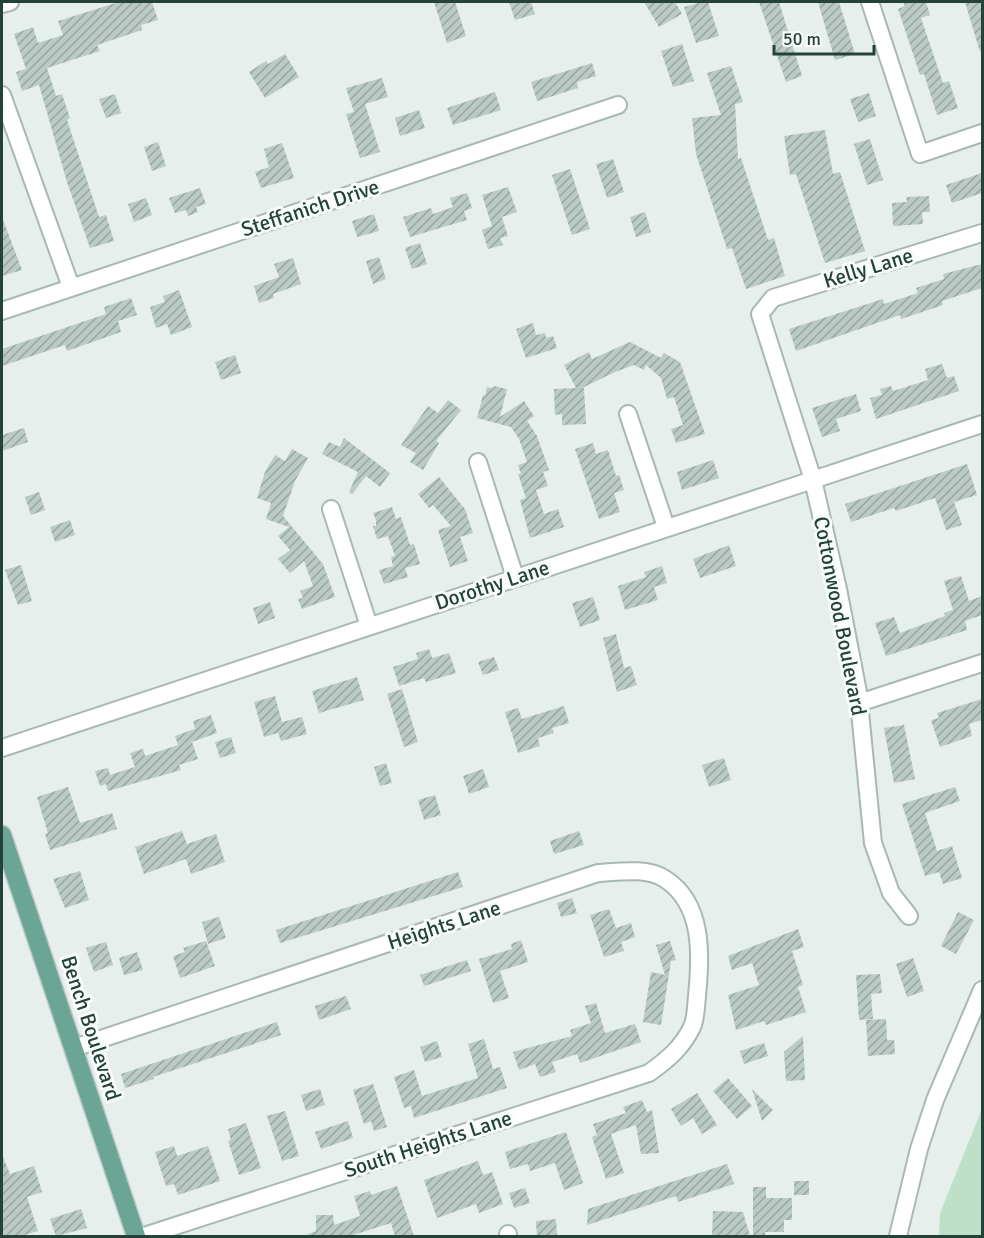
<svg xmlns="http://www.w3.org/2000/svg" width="984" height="1238" viewBox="0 0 984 1238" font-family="Signika,sans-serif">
<defs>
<pattern id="building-hatch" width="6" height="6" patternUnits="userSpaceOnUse" patternTransform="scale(1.5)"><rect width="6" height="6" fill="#bbcac4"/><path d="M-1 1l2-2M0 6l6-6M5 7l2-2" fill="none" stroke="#98a6a0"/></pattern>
</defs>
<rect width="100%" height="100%" fill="#e6efeb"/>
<path fill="#bfe0c8" d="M982 1109V1236H939L940 1213Z"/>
<path fill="url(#building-hatch)" d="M119 2H152L158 20 141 25 142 30 97 45 100 51 47 68 56 96 62 94 70 118 67 120 99 217 106 215 114 241 90 248 67 182 39 85 22 91 16 72 26 69 14 34 33 27 38 43 63 35 58 21Z
M434 2H455L466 36 447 43Z
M509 2H531L535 14 515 20Z
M644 2H675L682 14 659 27Z
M702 2H708L719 36 696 43 684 7Z
M759 2H779L802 76 786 82Z
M818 2H839L855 54 835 60Z
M903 2H926L930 15 921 18 943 83 949 81 958 108 937 115 924 74 920 75 898 9 905 6Z
M965 2H982V52H980Z
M682 44 694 81 673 87 661 51Z
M285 54 299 77 265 98 249 72 266 61 268 64Z
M592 63 596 76 577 82 578 88 537 101 531 82Z
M731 66 743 102 735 104 738 159 741 158 768 240 774 238 785 276 746 289 732 248 727 249 696 154 692 118 721 115 707 73Z
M382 78 388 97 365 104 380 152 360 158 346 114 354 112 346 88Z
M495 92 501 110 453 125 447 108Z
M869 93 876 116 858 122 850 99Z
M115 94 121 113 106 118 99 99Z
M419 110 425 128 400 136 395 118Z
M825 130 833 174 840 172 865 251 825 263 796 174 790 175 784 136Z
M870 139 883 180 867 185 854 144Z
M158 142 166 166 152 171 144 147Z
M282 143 294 178 261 188 255 172 269 167 264 149Z
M613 159 624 192 607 198 596 164Z
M570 169 590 229 572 235 552 175Z
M982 173V193L952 203 946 185Z
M508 187 517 212 502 217 508 236 500 238 503 245 488 249 482 230 492 226 482 195Z
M200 188 206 204 196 207 198 212 188 216 186 210 175 213 169 198Z
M467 193 472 208 464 211 467 220 410 237 403 217 431 208 433 214 453 207 450 198Z
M929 196 930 212H922L923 224 893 226 892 203 907 202 906 197Z
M146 198 152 215 134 222 128 204Z
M645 212 651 232 636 237 630 217Z
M374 214 379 231 357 237 352 221Z
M2 217 22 270 2 276Z
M420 243 427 264 412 269 405 248Z
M379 257 386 279 373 284 366 261Z
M293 258 301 284 273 294 274 298 259 303 254 286 279 277 274 264Z
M982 264V288L942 301 943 305 901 319 900 315 796 351 789 329 883 299 884 304 918 293 916 288 944 279 943 274Z
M179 290 192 327 171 335 167 324 156 328 150 307 165 302 163 296Z
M131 298 137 315 118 321 121 332 67 351 65 345 2 366V349L106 314 104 307Z
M533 323 536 335 545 333 546 338 553 336 557 348 526 358 516 329Z
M630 342 661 358 664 353 680 362 705 434 676 443 671 429 683 425 674 397 667 399 661 378 646 365 644 370 634 365 615 372 582 388H584L586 424 562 425V414L555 415 554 389 576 388 564 365 589 352 592 359Z
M235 355 241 373 221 380 215 362Z
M942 364 947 378 954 376 959 391 876 419 870 398 882 395 880 389 891 386 893 391 928 380 925 369Z
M494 386 507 389 500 417 524 401 534 416 527 421 537 436 549 470 543 472 548 486 536 490 544 514 558 509 564 527 530 538 520 500 526 498 518 474H521L518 465 527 462 519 439 511 427 477 418 483 395 485 396 487 387 493 388Z
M856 394 861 411 836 419 840 431 822 437 812 408Z
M448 400 461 410 436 441 439 443 423 470 410 462 416 453 401 445 428 406 438 413Z
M24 428 28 442 2 451V435Z
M344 438 390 473 380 487 366 476 352 494 349 492 358 472 322 454 329 442 340 447Z
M593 443 596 454 608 450 616 476 619 475 624 490 614 493 620 512 599 519 575 449Z
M292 449 308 458 295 481 283 516 323 564 335 597 302 609 298 599 303 598 300 591 313 586 304 561 290 573 278 559 290 550 278 536 289 527 266 519 271 503 257 498 265 472 275 455 285 461Z
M713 460 719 478 682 490 677 472Z
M967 464 977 495 954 502 962 525 946 530 935 498 896 511 894 508 851 522 845 504Z
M439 477 465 509 473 533 460 537 468 561 450 567 438 530 451 526 433 505 429 508 418 494Z
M39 492 45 510 31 515 25 497Z
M392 507 396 519 401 517 410 545 414 544 420 564 405 568 408 577 384 584 379 570 393 566 391 557 395 556 388 536 377 539 373 526H376V520L373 513Z
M70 520 75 535 55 542 50 527Z
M729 545 736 566 700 578 693 559Z
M21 565 32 601 18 605 5 570Z
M662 566 667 583 654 587 658 600 625 610 618 586 646 577 644 572Z
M961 576 969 601 982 596V615L965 621 967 630 886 656 875 623 894 617 900 633 945 616 944 613 953 610 944 581Z
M593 597 600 620 580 627 572 603Z
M270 602 275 618 258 624 253 608Z
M616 634 624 668 631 666 637 685 617 692 603 638Z
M429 649 432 658 449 653 456 673 426 682 424 678 399 686 393 667 418 659 416 653Z
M494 657 499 670 483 675 478 662Z
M357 677 364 700 319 713 312 691Z
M402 689 418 742 404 747 387 694Z
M275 696 282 722 302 717 307 734 281 741 278 733 264 737 254 702Z
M982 699V720L969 724 972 736 940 747 931 720 939 718 937 713Z
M564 706 569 723 552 728 554 733 538 738 540 746 518 753 505 712 518 708 522 719Z
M211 715 217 733 192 742 198 759 179 765 181 770 108 791 106 784 100 786 95 771 108 768 110 775 135 767 130 753 143 749 145 756 178 745 175 736 195 729 193 721Z
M904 725 915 779 894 783 884 728Z
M231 737 236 753 220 758 215 742Z
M724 758 731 780 709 787 702 765Z
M386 763 392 783 380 786 374 767Z
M483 769 489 787 469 794 463 776Z
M68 787 80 823 112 813 117 829 50 850 45 834 48 833 37 797Z
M955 787 960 801 925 813 937 851 952 846 962 878 943 884 939 872 925 876 902 804Z
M435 795 441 815 424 820 418 800Z
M182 831 187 844 216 834 225 862 191 874 186 859 144 874 135 847Z
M579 831 584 845 554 854 550 841Z
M80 871 89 900 65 908 53 879Z
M458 872 463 887 280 943 276 930Z
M572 898 577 913 561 917 557 903Z
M609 909 616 928 631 923 635 937 621 942 624 951 604 957 590 915Z
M958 912 974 920 956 954 941 946Z
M219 917 226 938 208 944 202 922Z
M798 929 804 947 792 951 803 985 798 987 806 1012 766 1025 764 1021 736 1030 728 995 759 985 752 963 732 970 728 956Z
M521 940 528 962 500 971 509 998 493 1003 479 959 512 949 511 944Z
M206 941 215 966 180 978 173 956 185 952 183 948Z
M670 941 676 960 671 961 661 1025 643 1022 651 972 665 975 656 945Z
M106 942 113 965 94 972 86 948Z
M137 952 143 970 124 975 119 958Z
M913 958 924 991 907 997 896 964Z
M467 960 471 971 424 986 420 975Z
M880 974 882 993 871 994 873 1019 859 1020 856 975Z
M346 996 351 1009 319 1020 315 1006Z
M596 1003 605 1033 635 1024 641 1042 580 1063 577 1054 552 1062 556 1072 540 1077 535 1064 519 1070 513 1052 572 1036 570 1030 591 1023 585 1006Z
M886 1019 887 1040H894L895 1054 868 1056 866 1020Z
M277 1022 281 1035 153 1077 154 1079 125 1088 121 1074Z
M803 1036 805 1080 786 1081 784 1052Z
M484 1039 493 1069 500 1067 507 1088 414 1118 411 1106 404 1108 394 1077 414 1070 422 1096 478 1078 468 1044Z
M437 1041 442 1057 425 1062 420 1047Z
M764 1043 768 1056 744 1064 740 1051Z
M728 1078 752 1106 737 1119 713 1091Z
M373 1084 387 1127 374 1131 371 1121 364 1124 353 1090Z
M320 1089 325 1105 306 1111 301 1095Z
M752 1089 773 1110 762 1121Z
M697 1093 717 1125 702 1134 693 1118 681 1126 671 1109Z
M642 1100 647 1112 652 1110 659 1153 641 1154 636 1125 611 1134 624 1173 606 1179 592 1137 597 1135 593 1124 626 1113 623 1107Z
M285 1111 299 1156 282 1161 267 1116Z
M348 1121 353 1138 321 1149 315 1132Z
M246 1123 261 1168 239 1175 228 1141 231 1140 228 1129Z
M566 1132 583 1183 564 1190 555 1163 530 1171 528 1164 510 1169 505 1152Z
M174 1146 177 1156 208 1146 220 1181 178 1195 174 1184 166 1186 155 1152Z
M2 1154 10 1174 34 1166 42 1192 27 1197 38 1231 21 1236H2Z
M478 1161 483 1175 492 1172 503 1204 479 1213 476 1204 437 1218 424 1180Z
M727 1164 734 1184 678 1202 676 1196 587 1225 588 1209Z
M794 1181H809V1195H794Z
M397 1186 414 1236H395L391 1223 350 1236H304L316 1231V1215H333L334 1225 360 1216 354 1196 370 1191 371 1195Z
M753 1187H766V1198H792V1220H784V1232H765V1236H753Z
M525 1188 530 1203 514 1208 509 1193Z
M81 1209 87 1228 56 1236 50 1219Z
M713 1211 743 1212 750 1236H712Z
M556 1219 557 1236H537L536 1221Z"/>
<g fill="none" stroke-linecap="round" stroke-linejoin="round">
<defs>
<path id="minor" d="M870 2 920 154 982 133
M2 4 10 2
M2 95 71 287
M2 311 618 105
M628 414 666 527
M478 462 515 577
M331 509 369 626
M859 703 982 663
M2 748 982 424
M909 916 891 893 873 843 858 692 838 589 813 480 760 314 773 298 982 233
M74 1048 598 873C618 872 647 867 665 879 704 904 701 956 697 996 696 1005 696 1019 692 1027 682 1048 667 1060 649 1073L144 1236
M508 1236V1234
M898 1236 919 1149 935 1100 982 990"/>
<path id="major" d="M2 835 136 1236"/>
</defs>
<use href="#minor" stroke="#a8b8b2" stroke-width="20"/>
<use href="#major" stroke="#c2cac8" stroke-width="21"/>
<use href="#minor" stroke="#fff" stroke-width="16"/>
<use href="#major" stroke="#6aa596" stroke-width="18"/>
</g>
<g text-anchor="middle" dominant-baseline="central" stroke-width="6" stroke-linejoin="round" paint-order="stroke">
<g font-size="21" fill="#24423a" stroke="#f7fbf9">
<text transform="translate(310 208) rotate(-18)">Steffanich Drive</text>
<text transform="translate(868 268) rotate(-17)">Kelly Lane</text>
<text transform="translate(492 585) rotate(-18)">Dorothy Lane</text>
<text transform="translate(840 616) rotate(79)">Cottonwood Boulevard</text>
<text transform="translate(444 925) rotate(-18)">Heights Lane</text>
<text transform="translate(91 1028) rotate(72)">Bench Boulevard</text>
<text transform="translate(428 1144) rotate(-18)">South Heights Lane</text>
</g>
</g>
<rect width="984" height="1238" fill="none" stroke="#24423a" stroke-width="6"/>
<path d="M774 45v9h100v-9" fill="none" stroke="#24423a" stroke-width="3"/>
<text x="783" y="45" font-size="18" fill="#24423a" stroke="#f7fbf9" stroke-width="4.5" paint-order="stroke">50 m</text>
</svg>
